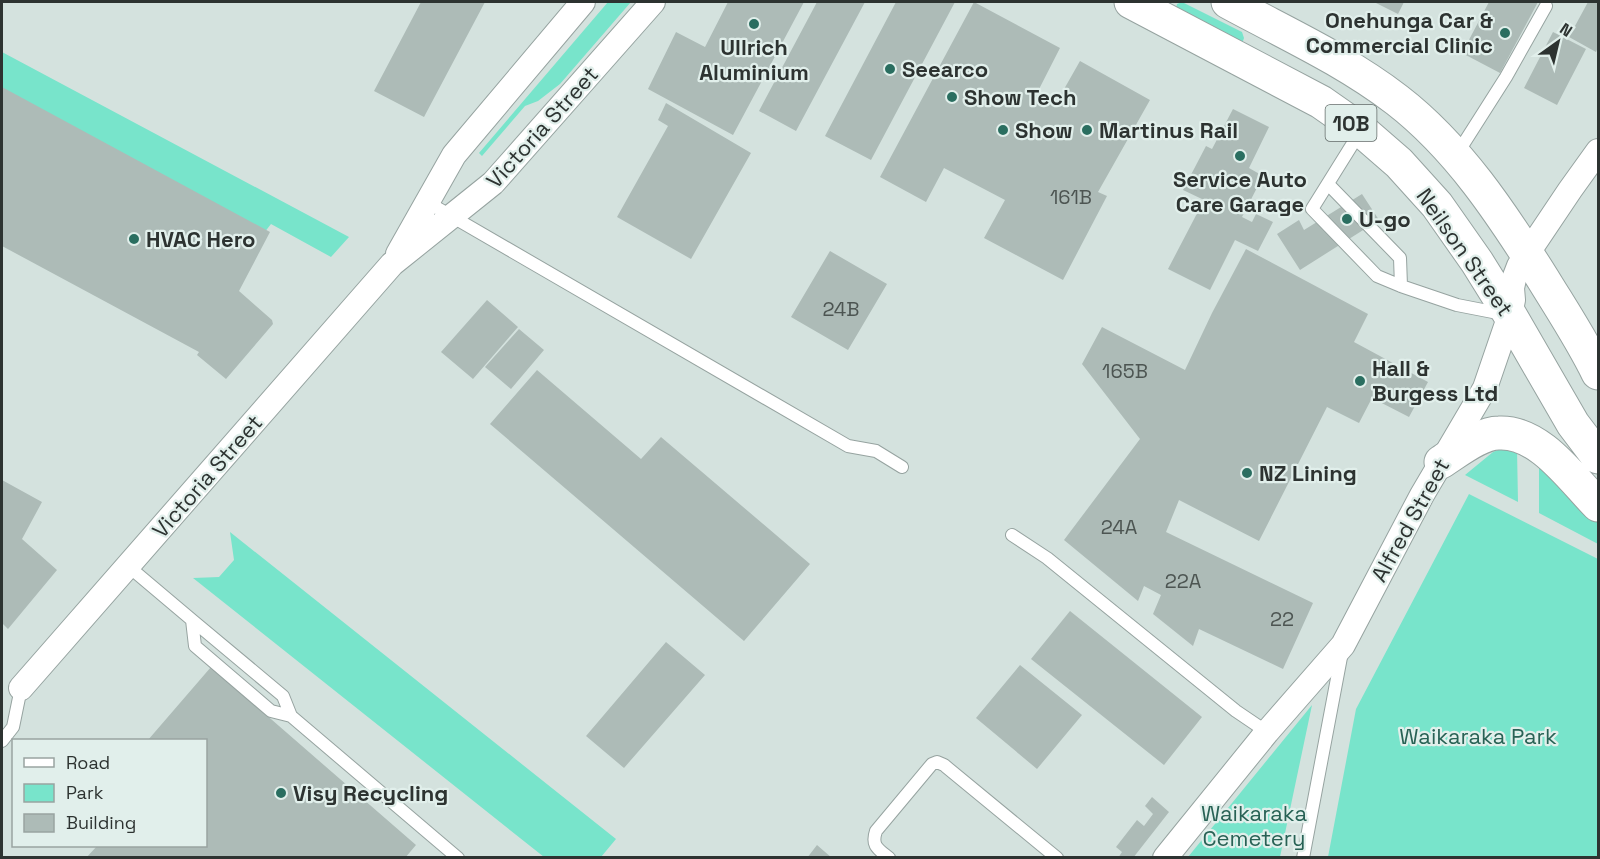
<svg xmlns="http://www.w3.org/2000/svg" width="1600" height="859" viewBox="0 0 1600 859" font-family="'Space Grotesk',sans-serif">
<rect width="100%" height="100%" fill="#d4e2de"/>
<path fill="#78e4cb" d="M608 2H631L560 84 538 101 525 106 482 156 479 153Z
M1182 2 1242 32 1244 38 1243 41 1240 43 1176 8 1177 4Z
M2 52 349 237 331 257 271 224 264 233 2 93Z
M1503 448 1517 449 1518 502 1465 475 1493 452Z
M1539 457 1598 516V544L1539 513Z
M1469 494 1598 559V857H1328L1356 709Z
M230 532 616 839 601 857H544L193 578 219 577 234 560Z
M1312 705 1280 857H1188Z"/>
<path fill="#adbbb7" d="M421 2H485L424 117 374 91Z
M728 2H804L733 135 648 89 676 32 705 47Z
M817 2H865L796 131 759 111Z
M896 2H955L871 160 825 136Z
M974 2 1060 48 1036 95 1055 105 1080 61 1150 100 1098 192 1107 196 1063 280 984 238 1005 200 944 168 926 202 880 177Z
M1374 2H1404L1398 14Z
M1489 2H1538L1500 73 1462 53Z
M1588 2H1598V47L1596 52 1569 37Z
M1553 32 1586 49 1557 105 1524 88Z
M2 87 270 232 239 291 272 320 273 324 226 379 197 355 199 352 2 246Z
M666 103 751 153 691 259 617 217 668 126 658 120Z
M1233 109 1269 127 1249 168 1263 176 1242 217 1252 222 1256 214 1273 222 1258 251 1235 240 1210 290 1168 269 1204 200 1183 190 1206 146 1212 149Z
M1362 194 1379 220 1300 270 1277 234 1299 220 1304 230Z
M1246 249 1368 314 1354 342 1428 382 1409 417 1372 398 1359 423 1327 407 1259 541 1179 500 1166 532 1313 603 1283 669 1199 629 1193 646 1153 614 1161 595 1144 586 1138 601 1064 540 1140 439 1082 364 1102 327 1185 370 1212 313Z
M830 251 887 284 848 350 791 317Z
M487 300 518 327 473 379 441 352Z
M519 329 544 350 511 389 485 367Z
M537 370 641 459 661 437 810 564 744 641 490 424Z
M2 480 42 502 22 539 57 570 8 629 2 623Z
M1070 611 1202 717 1164 765 1031 659Z
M666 642 705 675 624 768 586 736Z
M1020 665 1082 715 1037 769 976 718Z
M211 667 416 845 405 858H86L97 846H206V740H148Z
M1152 797 1169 812 1133 858H1118L1122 852 1116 847 1137 820 1144 826 1153 814 1145 806Z
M817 845 832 858H807Z"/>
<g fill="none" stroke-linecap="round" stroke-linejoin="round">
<defs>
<path id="service" d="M1360 132 1312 209 1377 276 1401 286 1457 305 1503 314
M1457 154 1506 77 1546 6
M1328 184 1400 258 1401 286
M427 202 848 446 876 451 902 467
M1012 535 1047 558 1236 711 1267 732
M128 566 192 620 195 646 271 711 291 716 458 858
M192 620 283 696 291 716
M2 741 13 727 21 688
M889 858C878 849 871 846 876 831L932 764 937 762 944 765 1057 858
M1303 858 1342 652"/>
<path id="minor" d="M398 254 454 155 583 2
M21 688 392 264 493 183 653 2
M1165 858 1267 732 1343 645 1422 495 1485 388 1510 315 1513 300 1512 288 1514 279 1519 266 1570 190 1598 151"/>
<path id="primary" d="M1131 2 1321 102 1361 130 1399 163 1437 205 1477 262 1510 315 1573 424 1598 457
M1228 2C1285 33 1345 60 1397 100 1458 147 1502 214 1543 279 1562 310 1582 340 1598 373
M1441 462C1457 452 1480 433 1499 433 1540 431 1572 479 1598 505"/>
</defs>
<use href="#service" stroke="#96a3a0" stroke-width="14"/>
<use href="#minor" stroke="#96a3a0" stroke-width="26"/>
<use href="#primary" stroke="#96a3a0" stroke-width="35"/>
<use href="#service" stroke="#fff" stroke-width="12"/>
<use href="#minor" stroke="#fff" stroke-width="24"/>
<use href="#primary" stroke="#fff" stroke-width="33"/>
</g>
<g fill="#2a6e60" stroke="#e1efeb" stroke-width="2">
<circle cx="754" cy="24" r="6"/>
<circle cx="1505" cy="33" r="6"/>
<circle cx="890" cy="69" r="6"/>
<circle cx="952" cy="97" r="6"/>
<circle cx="1003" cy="130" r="6"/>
<circle cx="1087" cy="130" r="6"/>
<circle cx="1240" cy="156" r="6"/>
<circle cx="1347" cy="219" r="6"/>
<circle cx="134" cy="239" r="6"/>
<circle cx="1360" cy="381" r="6"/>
<circle cx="1247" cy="473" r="6"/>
<circle cx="281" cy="793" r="6"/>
</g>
<g text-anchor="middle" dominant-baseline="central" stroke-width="4.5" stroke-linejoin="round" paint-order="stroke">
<g font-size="20" fill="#4d5552">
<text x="1071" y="197">161B</text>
<text x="841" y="309">24B</text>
<text x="1125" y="371">165B</text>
<text x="1119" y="527">24A</text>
<text x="1183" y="581">22A</text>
<text x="1282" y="619">22</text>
</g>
<rect fill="#e1efeb" stroke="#636b69" stroke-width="1.5" x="1325.5" y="105" width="51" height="36" rx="4.5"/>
<g font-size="21" font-weight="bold" fill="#2d3331">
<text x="1351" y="123">10B</text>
</g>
<g font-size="22" font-weight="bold" fill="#2d3331" stroke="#e1efeb" text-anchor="start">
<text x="1493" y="20" text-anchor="end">Onehunga Car &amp;<tspan x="1493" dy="25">Commercial Clinic</tspan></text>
<text x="754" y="47" text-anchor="middle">Ullrich<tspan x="754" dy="25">Aluminium</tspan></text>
<text x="902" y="69">Seearco</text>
<text x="964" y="97">Show Tech</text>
<text x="1015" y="130">Show</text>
<text x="1099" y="130">Martinus Rail</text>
<text x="1240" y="179" text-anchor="middle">Service Auto<tspan x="1240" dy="25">Care Garage</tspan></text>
<text x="1359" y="219">U-go</text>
<text x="146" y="239">HVAC Hero</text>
<text x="1372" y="368">Hall &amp;<tspan x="1372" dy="25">Burgess Ltd</tspan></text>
<text x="1259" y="473">NZ Lining</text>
<text x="293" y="793">Visy Recycling</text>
</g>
<g font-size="22" fill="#2d3331" stroke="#e1efeb">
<text transform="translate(542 127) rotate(-48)">Victoria Street</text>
<text transform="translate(1465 252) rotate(55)">Neilson Street</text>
<text transform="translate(207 476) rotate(-49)">Victoria Street</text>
<text transform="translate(1410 520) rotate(-61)">Alfred Street</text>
</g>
<g font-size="22" fill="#286255" stroke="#e1efeb">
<text x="1478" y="736">Waikaraka Park</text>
<text x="1254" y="813">Waikaraka<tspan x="1254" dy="25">Cemetery</tspan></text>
</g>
</g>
<rect width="1600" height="859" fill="none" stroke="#2d3331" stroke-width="6"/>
<rect x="12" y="739" width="195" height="108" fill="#e1efeb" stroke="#99a4a1" stroke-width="1.5"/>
<rect x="24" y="758" width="30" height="9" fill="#ffffff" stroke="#99a4a1" stroke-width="1.5"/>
<text x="66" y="769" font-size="18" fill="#2d3331">Road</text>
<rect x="24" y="784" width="30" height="18" fill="#78e4cb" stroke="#99a4a1" stroke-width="1.5"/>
<text x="66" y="799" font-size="18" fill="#2d3331">Park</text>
<rect x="24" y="814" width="30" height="18" fill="#adbbb7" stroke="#99a4a1" stroke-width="1.5"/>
<text x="66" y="829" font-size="18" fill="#2d3331">Building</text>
<g transform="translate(1558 42) rotate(34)" stroke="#e1efeb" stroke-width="4.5" paint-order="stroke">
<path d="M0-4.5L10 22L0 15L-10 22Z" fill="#2d3331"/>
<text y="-9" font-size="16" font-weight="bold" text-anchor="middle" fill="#2d3331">N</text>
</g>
</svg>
